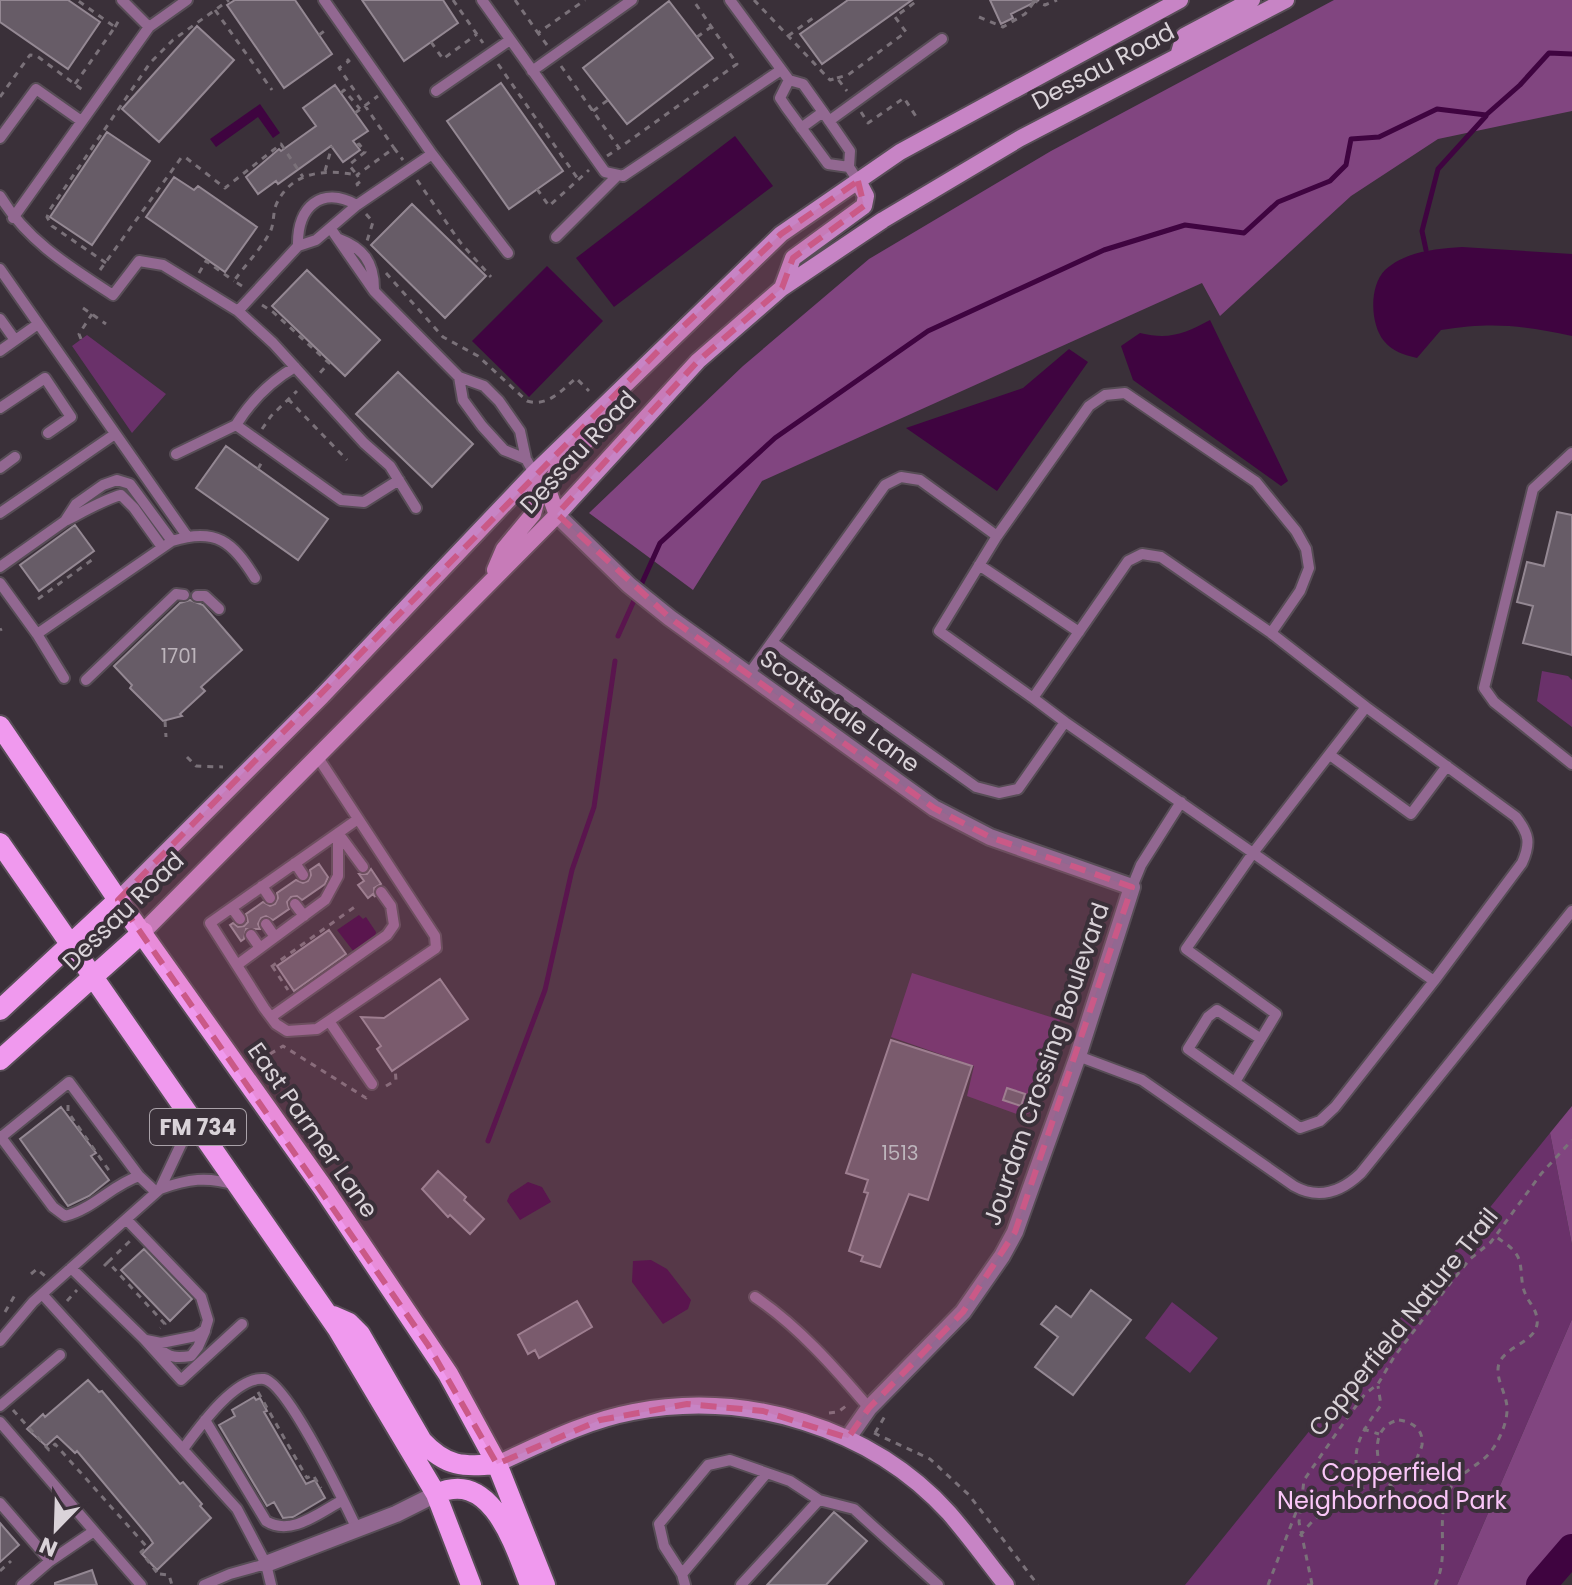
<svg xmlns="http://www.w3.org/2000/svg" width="1572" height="1585" viewBox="0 0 1572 1585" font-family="Poppins,sans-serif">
<rect width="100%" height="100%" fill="#3a3039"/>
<path fill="#6a316a" d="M87 335 166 394 132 433 72 346Z
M1542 671 1568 676 1572 680V727L1537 701Z
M912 973 1060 1020 1030 1113 1022 1116 967 1096 974 1066 891 1037Z
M1550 1133 1572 1245V1319L1457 1585H1185Z
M1172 1302 1218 1338 1190 1373 1145 1338Z"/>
<path fill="#814580" d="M1334 0H1572V111L1438 139 1351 196 1220 316 1202 283 762 481 693 590 589 513 743 366 869 259 1051 151Z
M1572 1106V1245L1550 1133Z
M1572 1319V1569L1553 1585H1457Z"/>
<path fill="#3f0440" d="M260 104 280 133 273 138 258 117 216 147 210 139Z
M735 136 773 186 614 307 576 258Z
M1462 247 1572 254V336C1522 325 1491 322 1441 330L1417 358C1404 355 1392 351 1384 341 1370 324 1369 286 1385 270 1406 251 1436 249 1462 247Z
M547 266 603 321 529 397 472 341Z
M1210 320 1288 481 1281 486 1133 380 1121 346 1140 333C1169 340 1184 334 1210 320Z
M1069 349 1088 362 997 491 906 428 1023 388Z
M359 915 363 919 366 917 376 932 375 937 354 952 337 930Z
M528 1182 542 1187 551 1202 520 1220 507 1201 510 1194Z
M651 1260 667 1269 691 1300 688 1309 663 1324 632 1282 633 1261Z"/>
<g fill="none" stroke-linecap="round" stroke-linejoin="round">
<path stroke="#3f0440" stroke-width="5" d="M1426 250 1422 231 1438 169 1486 116
M618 636 660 543 775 438 928 331 1104 250 1185 225 1244 233 1278 202 1330 181 1346 165 1351 139 1379 137 1437 109 1486 115 1520 85 1549 53 1572 54
M488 1141 545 990 572 870 594 807 615 661"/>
<path stroke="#3f0440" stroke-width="30" d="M1541 1585 1572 1549"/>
</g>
<path fill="#675c67" stroke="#948893" stroke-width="2" d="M0 0H68L100 22 68 69 0 22Z
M235 0H295L332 54 284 88 227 5Z
M362 0H443L458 23 404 61Z
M848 0H912L822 64 800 34Z
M990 0H1039L1011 14 1013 18 1001 24Z
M669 1 713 58 627 124 583 68Z
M197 26 234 60 159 142 122 109Z
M501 83 563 171 509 209 447 121Z
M335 85 368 131 353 141 360 150 343 162 331 146 278 184 276 181 258 194 246 177 279 149 281 151 316 126 303 108Z
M107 132 150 161 92 245 50 217Z
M174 177 194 190 198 186 257 227 225 272 146 217Z
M412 204 486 276 445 318 371 245Z
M307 270 380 340 345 376 272 306Z
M398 372 473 444 432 487 356 414Z
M226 446 328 519 298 560 196 488Z
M1557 512 1572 515V655L1523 643 1533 606 1517 602 1527 562 1544 566Z
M75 525 94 551 39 591 20 565Z
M190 600 203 605 242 650 201 687 205 691 180 714 182 716 163 721 130 688 132 685 114 666 180 603Z
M319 864 328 877 325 884 302 900 297 896 291 897 287 902 289 909 273 920 266 916 261 918 258 924 260 929H246L244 939 241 941 230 925 233 923 238 927 244 926 248 922 246 914 263 902 270 906 275 904 278 898 277 893 296 880 303 883 308 881 311 875 310 870Z
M371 869 381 884 374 888 375 897 373 894 368 898 358 885 364 881 359 874H367Z
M329 930 346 954 294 991 277 966Z
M440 979 468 1019 392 1071 377 1049 381 1046 361 1017 384 1018Z
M891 1040 972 1066 928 1200 909 1194 880 1267 861 1261 863 1256 849 1251 868 1193 864 1192 868 1180 846 1173Z
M1007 1088 1025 1094 1021 1106 1003 1100Z
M61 1107 96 1153 91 1156 109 1180 89 1196 68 1206 20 1139Z
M438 1171 466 1197 464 1200 484 1219 470 1234 450 1215 448 1217 422 1189Z
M144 1249 192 1299 170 1321 121 1270Z
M1091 1290 1131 1320 1073 1395 1035 1367 1058 1337 1041 1324 1056 1306 1071 1317Z
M577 1301 592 1327 539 1358 535 1350 528 1354 518 1335Z
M88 1380 99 1392 102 1391 180 1484 183 1482 202 1504 200 1506 211 1518 157 1570 142 1554 153 1543 149 1537 77 1451 75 1453 57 1436 46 1446 27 1429 43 1414 45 1417Z
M254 1397 256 1400 260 1398 267 1411 264 1412 306 1484 315 1480 325 1498 293 1517 283 1518 274 1502 267 1506 219 1425 235 1416 232 1410Z
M834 1512 867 1541 826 1585H767Z
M0 1523 19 1545 0 1562Z
M92 1570 97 1585H55V1583Z"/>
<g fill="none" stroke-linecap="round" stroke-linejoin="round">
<defs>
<path id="lane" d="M122 0 149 27
M482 0 605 172 623 176 781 70
M730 0 789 80 803 84 823 112 850 151 849 167 858 181
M532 71 632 0
M789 80 780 98 786 107 828 164 849 167
M436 91 510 40
M829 121 942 39
M801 128 823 112
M0 138 36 89 80 120
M432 154 508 253
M0 196C27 241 70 267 113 295L139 261 163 265 238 311 298 246 316 240 357 205 432 154 324 0
M13 218 149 27 187 0
M331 229 374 291 459 377 484 386 499 401 520 431 526 459 534 473
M556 237 618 175
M339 239C363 248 374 262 374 289
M298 246C297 207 321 185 357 205
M0 269 187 536
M238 311 273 343 364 443 390 466 416 508
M0 319 15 340
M0 351 38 324
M295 367C271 381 251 401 236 425L341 500 364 502 399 480
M459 377 463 400 482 426 504 450 526 459
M0 408 45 378 71 417 48 433
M1572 453 1533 489 1484 688 1494 702 1572 764
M176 454 236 425
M0 468 15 457
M0 513 115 434
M67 520C81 513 107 498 121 495L134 508 162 547
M997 536 939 631 1033 698
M979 565 1079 632
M0 567 65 521 76 504 103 485 117 480 130 484 172 541
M0 583 37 634
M197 596H205L219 609
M749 674 885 485 901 477 920 480 997 536 1089 406 1105 395 1125 393 1256 482 1296 531 1306 549 1309 568 1300 591 1271 633 1366 707 1253 853 1065 722 1018 789 999 793 976 787 772 642
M64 678 37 634 172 541C216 527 233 542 255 578
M86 680 176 594 184 595
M1065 722 1033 698 1128 561 1142 554 1161 557 1271 633
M1330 755 1411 814 1447 766
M317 756 435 936 436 948 317 1029 287 1031 276 1024 264 1008 210 923 358 819
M338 833 363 867
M295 863 303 875
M262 886 270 898
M1132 887 1141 865 1181 802
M295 904 304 916
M232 908 240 919
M266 924 275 937
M251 935 260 948
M237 965 325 900 338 876V833
M271 1017 387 935 394 925 391 906 381 892
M329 1021 372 1084
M1261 1039 1217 1010 1208 1017 1188 1049 1300 1128 1320 1121 1335 1107 1434 981
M1078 1056 1142 1080 1294 1186C1319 1200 1341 1192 1361 1173L1572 911
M1235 1082 1276 1014 1186 949 1253 853 1434 981 1522 863C1531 843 1529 834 1516 817L1366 707
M0 1136 53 1207 65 1216C93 1209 112 1185 139 1176
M1 1137 69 1082 139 1176 156 1192
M160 1189C188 1179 207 1176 235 1185
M127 1220 201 1297 208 1320 205 1330 196 1336 161 1343 146 1340
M71 1268 144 1339 181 1380 242 1324
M42 1294 237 1509 266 1564 271 1585
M755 1297C798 1326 835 1368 869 1408
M0 1341 33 1302 160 1189 184 1138 183 1114
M159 1348C169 1358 177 1358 191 1356L198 1347 205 1331
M0 1406 60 1355
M205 1420 266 1521C291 1537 320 1512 343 1500
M0 1422 94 1531 50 1561 22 1585
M183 1449C198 1429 235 1376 264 1379 288 1383 345 1504 357 1529
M0 1503 50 1561
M94 1531 141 1585
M682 1574 766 1474
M204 1585 230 1574 266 1564
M685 1585 682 1574 664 1546 659 1524 708 1465 730 1460 790 1481 819 1500 854 1509 938 1585
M741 1585 819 1500"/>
<path id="street" d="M557 515 629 585 670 618 934 808 990 837 1132 887 1078 1056 1015 1232 1002 1256 963 1312 869 1408 848 1438
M266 1564 396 1514 436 1494"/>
<path id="secondary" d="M1178 56 1184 36 1252 0
M782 288 793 258 864 206 866 196 858 181
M557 515 548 490 557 471 597 430 604 409
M495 570 504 549 533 514 537 499 534 473
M118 900 322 696 534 473 781 234 900 152 1180 0
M143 932 557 515 698 361 782 288 883 220 1019 139 1286 0
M497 1464C541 1444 585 1421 633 1412 746 1390 871 1427 949 1513 969 1536 987 1561 1006 1585"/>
<path id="primary" d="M0 726 118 900 323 1188 448 1374 497 1464 545 1585
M0 843 337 1328 436 1494 471 1585
M0 1010 118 900
M0 1060 143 932
M333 1316 349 1323 360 1334 422 1441C446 1467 463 1467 497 1464
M436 1494C492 1468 515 1547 530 1585"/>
</defs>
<use href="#lane" stroke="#574d56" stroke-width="14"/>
<use href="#street" stroke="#574d56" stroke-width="20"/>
<use href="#secondary" stroke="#574d56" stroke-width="20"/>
<use href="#primary" stroke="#574d56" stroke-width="24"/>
<path stroke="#7a7179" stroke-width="3" stroke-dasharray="6 6" stroke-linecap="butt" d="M453 0 483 43
M515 0 538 33
M754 0 830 80 837 78 847 91
M1032 0 1045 5 1057 0
M215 10 272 90
M979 17 1003 27 1025 14 1034 2
M115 27 119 20
M319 35 327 29
M788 36 816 16
M697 37 711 27
M431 42 443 59 477 34
M547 45 538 33 585 0
M347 59 349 61 339 68 394 148
M498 64 578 179
M561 66 619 148 737 64 693 0
M837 78 848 75 906 32 895 17 918 0
M75 84 115 27 77 0
M341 93 344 90 360 109
M0 97 30 55 37 56 84 91
M593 111 608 100
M861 112 868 123 904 98 917 118
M355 113 378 96
M357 145 359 144 365 152 349 165 357 175
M607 156 619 148
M325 171 332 146
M417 180 460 242 491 277
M358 186 357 184 361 181 357 175 394 148 403 160
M537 189 549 206 589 170
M366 214 373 222 367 241
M106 263 52 226 47 217 51 208 150 63 173 40 229 0
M100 270 181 158 185 157 225 188 281 144 303 177
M199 273 206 261 234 281
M386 273 443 337 478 356 527 401C548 407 561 391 576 378L589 391
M242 286 234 281C245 265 263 247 271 230 274 222 273 213 276 205 291 171 325 169 357 175
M262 305 273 312 329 363 319 374
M83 308 106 324
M81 339 79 334 92 314
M288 399 347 460
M262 429 271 416 297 391
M258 469 263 460
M38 599 96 557
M0 630 2 629
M165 721 166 737
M187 757 196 766 223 767
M272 966 288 990
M271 967 356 906
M270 1054 283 1046 366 1098 369 1096
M386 1086 396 1080 395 1068
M68 1105V1112L110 1172
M108 1262 130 1241
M104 1266 108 1262 165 1324 160 1328
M31 1274 37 1269 45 1276
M67 1301 77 1290
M5 1312 15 1295
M258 1392 307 1478 313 1475 321 1488
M13 1410 49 1450 55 1444 147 1547 141 1552 158 1574
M829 1413 838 1412 850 1403
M1399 1420C1412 1422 1424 1429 1422 1445 1421 1451 1416 1456 1417 1463 1417 1475 1425 1480 1420 1493L1408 1499C1380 1489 1360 1428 1399 1420Z
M1363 1429 1379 1434
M874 1433 930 1459 969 1495 1038 1585
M875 1433 885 1416
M1300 1536C1308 1526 1317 1514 1330 1511 1346 1506 1354 1510 1364 1493 1362 1485 1359 1477 1357 1469 1352 1443 1367 1425 1381 1405L1378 1386
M0 1571 11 1561
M160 1574 169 1575 172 1585
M1312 1584 1299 1522 1304 1480 1347 1418 1365 1394 1378 1384 1394 1357 1452 1281 1470 1259 1491 1242 1541 1174 1572 1140
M1268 1585 1298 1507
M1307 1585H1319
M1435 1585C1450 1557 1436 1524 1447 1495 1456 1471 1482 1467 1494 1447 1502 1435 1510 1415 1506 1401 1504 1391 1498 1381 1498 1371 1497 1351 1524 1346 1534 1332 1536 1329 1538 1324 1537 1320 1537 1309 1528 1302 1525 1293 1520 1282 1523 1268 1518 1257 1513 1247 1503 1242 1495 1236"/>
<use href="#lane" stroke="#926891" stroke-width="10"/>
<use href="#street" stroke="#926891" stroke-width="16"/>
<use href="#secondary" stroke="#c784c5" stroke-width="16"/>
<use href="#primary" stroke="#f099ee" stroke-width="20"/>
</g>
<path fill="#ca5987" fill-opacity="0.2" stroke="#ca5987" stroke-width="6" stroke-dasharray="16 10" stroke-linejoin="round" d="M858 181 864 206 793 258 782 288 698 361 557 514 670 618 934 808 990 837 1132 887 1015 1232 963 1312 869 1408 848 1438 763 1411 687 1404 600 1420 497 1464 428 1345 118 900 670 339 781 234Z"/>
<g text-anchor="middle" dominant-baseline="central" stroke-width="8" stroke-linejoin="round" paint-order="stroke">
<g font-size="20" fill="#bdb5bc">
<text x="179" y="656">1701</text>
<text x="900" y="1153">1513</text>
</g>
<rect fill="#3a3039" stroke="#aaa2a9" stroke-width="2" x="150" y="1109" width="96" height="36" rx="6"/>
<g font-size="22" font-weight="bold" fill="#dad3d9">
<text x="198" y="1127">FM 734</text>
</g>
<g font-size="24" fill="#dad3d9" stroke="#3a3039">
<text transform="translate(1103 66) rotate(-28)">Dessau Road</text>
<text transform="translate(578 452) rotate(-47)">Dessau Road</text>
<text transform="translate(840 711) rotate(36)">Scottsdale Lane</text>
<text transform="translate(123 911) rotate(-44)">Dessau Road</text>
<text transform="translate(1046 1064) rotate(-71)">Jourdan Crossing Boulevard</text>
<text transform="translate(313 1130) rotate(55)">East Parmer Lane</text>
<text transform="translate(1403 1322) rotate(-51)">Copperfield Nature Trail</text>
</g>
<g font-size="24" fill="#fac6f8" stroke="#3a3039">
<text x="1392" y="1472">Copperfield<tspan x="1392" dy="28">Neighborhood Park</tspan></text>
</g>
</g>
<g transform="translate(56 1529) rotate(203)" stroke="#3a3039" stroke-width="6" paint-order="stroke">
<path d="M0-6L14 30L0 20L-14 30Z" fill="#dad3d9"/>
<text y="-12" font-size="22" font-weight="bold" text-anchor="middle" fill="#dad3d9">N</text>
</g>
</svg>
